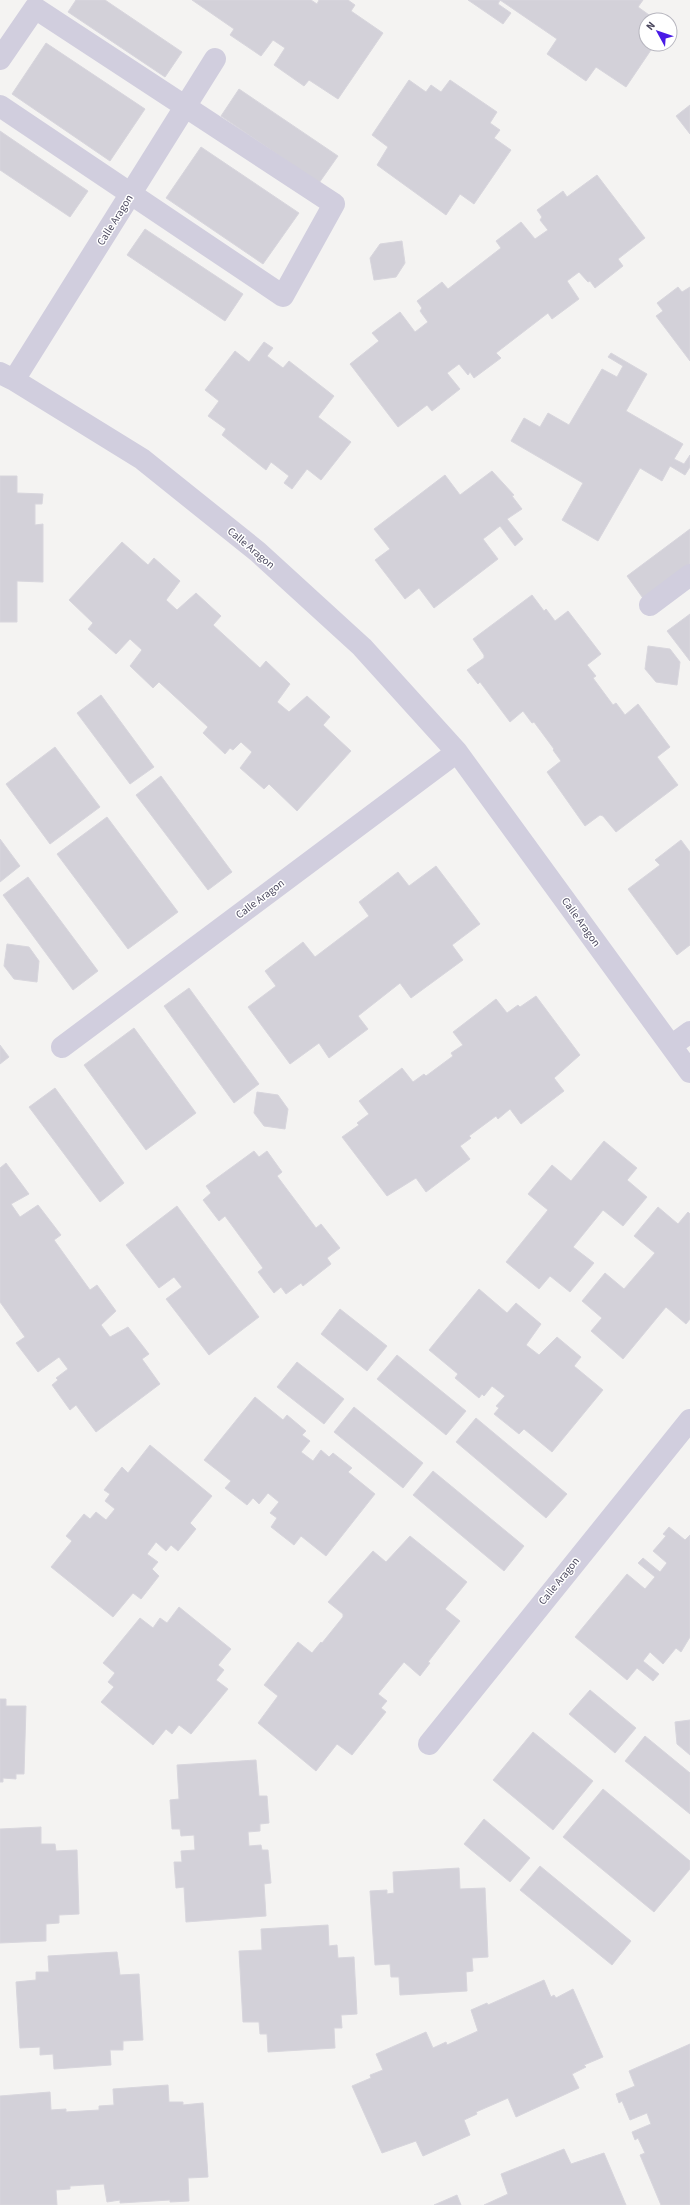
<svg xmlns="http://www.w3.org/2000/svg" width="690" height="2205" viewBox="0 0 690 2205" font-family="'Source Sans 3',sans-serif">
<rect width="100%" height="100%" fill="#f4f3f2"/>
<path fill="#d3d1d9" stroke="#d8d6dd" d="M76 0H105L182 52 165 77 68 12Z
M192 0H311L317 4 319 0H348L355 5 351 11 383 33 338 99 309 80 304 86 274 65 285 48 273 40 261 56 230 35 234 29Z
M468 0H643L638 7 656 20H646V44H655L626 87 596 67 586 81 547 54 557 39 500 0 498 4 511 13 503 24Z
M46 43 145 109 110 161 12 94Z
M409 80 426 92 431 85 441 92 450 80 497 112 490 123 500 130 494 138 511 150 474 204 460 194 446 215 377 165 388 147 372 135Z
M239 89 338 156 319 183 221 116Z
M690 105V134L676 116Z
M0 131 88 191 70 217 0 170Z
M201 147 299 213 263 264 166 198Z
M597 175 645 238 618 259 623 266 595 288 590 281 588 282 579 272 567 281 579 299 552 319 548 313 496 353 501 358 474 378 470 372 468 375 459 364 447 373 460 389 432 411 427 405 398 427 350 364 379 341 372 333 400 312 415 332 428 322 420 311 422 308 417 301 442 282 448 289 501 248 496 241 521 222 535 239 548 230 540 220 542 217 537 210 563 191 567 197Z
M145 229 243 294 225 321 127 255Z
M402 241 405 263 396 277 374 280 370 258 380 244Z
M678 287 682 292 690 287V361L656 316 663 311 657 303Z
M264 342 273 348 267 356 283 368 289 361 334 396 318 417 351 442 321 480 307 469 292 489 284 483 289 476 271 462 266 470 222 435 226 429 208 416 219 401 205 390 235 351 249 362Z
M611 353 647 374 626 411 683 444 674 459 684 464 690 455V467L685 475 670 466 662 481 640 468 598 541 562 520 583 483 511 441 524 418 540 427 548 413 569 425 602 369 617 377 623 366 608 357Z
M492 471 514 495 512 496 522 509 507 519 523 539 515 546 500 526 483 539 498 559 434 608 419 588 405 599 375 560 390 549 374 529 445 475 460 495Z
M0 476H17V493L43 494 42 504H35V525L43 524V582L17 581V622H0Z
M690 529V568L645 601 627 576Z
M122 542 148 565 154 558 180 581 166 600 177 610 196 593 221 616 213 625 260 668 266 661 290 684 277 702 289 712 307 696 330 717 323 725 351 751 297 811 269 784 264 789 240 768 252 752 241 742 233 750 230 748 225 754 203 733 208 727 159 682 153 688 130 666 142 650 130 639 116 654 88 629 93 623 69 600Z
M532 595 544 611 546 609 555 621 568 611 601 654 587 665 596 676 593 678 613 705 616 703 625 715 638 704 670 747 657 757 678 785 616 832 603 816 600 815 585 826 547 772 561 761 553 750 554 749 534 722 532 723 523 711 510 722 480 682 478 684 467 670 484 658V655L473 639Z
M690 614V661L667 631Z
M648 646 670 649 680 662 677 685 656 682 645 669Z
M101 695 154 767 130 784 77 713Z
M55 747 100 807 50 844 6 784Z
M161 776 232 872 208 890 136 795Z
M107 817 178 912 128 949 57 854Z
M0 839 20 866 0 882Z
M681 840 690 852V945L677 955 628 889 660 865 655 860Z
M436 866 480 924 452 945 463 960 411 998 400 983 358 1016 368 1029 329 1058 319 1043 290 1064 248 1007 276 986 265 971 303 942 315 957 369 916 359 902 398 872 409 886Z
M28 877 98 971 73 990 3 895Z
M7 944 29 947 39 961 37 982 14 979 4 966Z
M189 988 259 1084 234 1103 164 1006Z
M536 996 580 1055 554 1078 564 1091 521 1124 510 1109 498 1119 496 1116 469 1136 471 1138 460 1146 470 1159 426 1192 416 1178 387 1196 342 1137 359 1125 357 1123 369 1114 359 1101 402 1068 413 1082 424 1074 426 1076 453 1056 451 1053 463 1045 453 1032 496 999 507 1013 518 1005 520 1007Z
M134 1028 196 1113 146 1150 84 1065Z
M0 1045 9 1057 0 1064Z
M55 1088 124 1183 100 1202 29 1107Z
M257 1092 278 1095 288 1109 285 1129 264 1126 254 1113Z
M604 1141 637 1168 627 1180 647 1197 623 1226 603 1210 573 1247 594 1263 570 1292 550 1276 539 1289 506 1262 548 1210 528 1194 552 1165 571 1181Z
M254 1151 259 1157 267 1151 282 1172 277 1176 316 1228 321 1224 340 1248 327 1258 331 1264 303 1286 301 1283 286 1294 281 1287 274 1293 258 1272 263 1268 225 1216 219 1221 203 1200 211 1193 206 1186Z
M6 1163 29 1194 11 1204 20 1217 38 1205 61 1235 54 1240 90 1290 97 1285 116 1311 101 1325 110 1337 128 1327 149 1354 142 1359 160 1384 96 1432 76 1405 70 1410 52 1385 58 1380 56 1378 68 1369 59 1357 38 1372 16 1343 25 1337 0 1302V1168Z
M177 1206 259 1317 209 1355 166 1299 182 1287 174 1277 159 1288 126 1245Z
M658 1207 678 1224 688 1212 690 1214V1319L686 1324 666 1307 623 1359 591 1331 602 1318 582 1301 605 1273 624 1289 655 1253 634 1236Z
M479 1289 507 1313 516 1303 541 1324 526 1345 539 1355 557 1337 581 1357 574 1366 603 1390 552 1452 524 1429 519 1434 494 1414 499 1408 496 1406 505 1396 492 1386 484 1396 482 1394 479 1398 455 1378 458 1374 429 1350Z
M340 1309 387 1346 367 1371 321 1334Z
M397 1355 466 1411 446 1435 377 1379Z
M297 1362 344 1399 324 1424 277 1387Z
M255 1397 283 1420 287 1415 306 1431 302 1435 310 1441 301 1452 313 1461 321 1450 329 1457 333 1453 352 1468 348 1472 375 1494 326 1556 301 1536 294 1545 271 1527 277 1518 270 1513 279 1502 268 1493 259 1504 253 1498 247 1505 225 1488 231 1481 204 1460Z
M354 1407 423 1463 403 1488 334 1432Z
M476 1418 567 1494 546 1518 456 1442Z
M150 1445 212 1496 190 1523 196 1529 178 1551 171 1545 166 1551 156 1542 147 1554 158 1562 152 1569 159 1576 141 1599 133 1593 113 1617 51 1567 72 1541 66 1536 84 1514 90 1519 96 1512 106 1520 115 1509 105 1501 110 1494 104 1490 122 1467 128 1473Z
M433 1471 524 1546 504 1571 413 1495Z
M669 1527 685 1540 690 1535V1637L681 1652 676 1648 663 1664 650 1652 643 1661 659 1674 653 1681 637 1668 627 1680 575 1637 627 1574 645 1589 655 1577 638 1563 643 1558 660 1572 667 1563 653 1551 666 1536 663 1534Z
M410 1536 467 1582 445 1609 460 1621 428 1662 430 1663 420 1676 404 1662 378 1694 387 1701 381 1708 386 1712 352 1755 337 1744 316 1771 258 1723 278 1696 264 1685 298 1642 312 1653 321 1642 322 1643 343 1617V1614L328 1602 373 1551 386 1562Z
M179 1607 231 1649 218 1665 224 1670 216 1680 228 1689 191 1734 179 1725 172 1734 166 1729 153 1745 101 1702 114 1687 108 1682 115 1673 103 1663 140 1618 153 1628 160 1618 167 1623Z
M590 1690 636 1728 615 1753 569 1714Z
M0 1699H6V1706H26L24 1774H16V1779L3 1778V1782H0Z
M690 1720V1755L677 1744 675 1722Z
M533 1732 593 1781 553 1830 493 1780Z
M645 1736 690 1773V1814L625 1761Z
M256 1760 259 1796H267L269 1823 260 1824V1831L248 1832 249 1846 261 1845 262 1850H268L271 1883 264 1884 266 1916 186 1922 184 1887 176 1888 174 1862H182L181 1851 195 1850 194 1835 181 1836 180 1829H172L170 1800 179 1799 177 1765Z
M603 1789 690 1861V1869L654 1912 563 1837Z
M484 1819 530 1858 510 1882 464 1844Z
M41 1827V1844H55L56 1851 77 1850 79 1914 59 1915V1923L46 1924V1941L0 1943V1829Z
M540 1866 631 1941 612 1965 520 1890Z
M459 1868 460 1889 485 1888 488 1957 472 1958 473 1971 466 1972 467 1991 400 1995 399 1977H391L390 1964 375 1965 370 1891 387 1890V1894L394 1893 393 1872Z
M328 1925 329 1946 337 1945 338 1958 354 1957 357 2014 341 2015 342 2028H334L335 2048 268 2052 267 2034H260L259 2022H243L239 1951 262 1950 261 1929Z
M117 1952 120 1975 139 1974 143 2040 123 2041V2050H110L111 2065 54 2069 53 2054 40 2055V2047L20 2048 16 1982 36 1980V1972H49L48 1956Z
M544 1980 551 1997 554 1995 556 1998 573 1989 603 2057 584 2065 586 2067 572 2074 579 2088 516 2117 508 2098 476 2112 477 2114 464 2120 470 2135 423 2156 416 2141 382 2153 352 2086 371 2078 370 2075 383 2070 376 2054 426 2032 433 2048 446 2042 447 2045 478 2031 471 2010 487 2003 488 2005Z
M690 2044V2205H661L640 2155 645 2153 638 2138 635 2140 632 2132 651 2124 647 2113 630 2120 622 2101 619 2103 616 2094 635 2086 629 2071Z
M168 2085 169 2102H183V2105L203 2103 208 2177 188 2178 189 2201 170 2202V2200L120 2203V2200L107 2202 104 2184 70 2186V2189L56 2190 57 2205H0V2096L50 2092 51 2110 66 2109V2112L99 2110V2106L114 2105 113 2089Z
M564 2149 571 2164 604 2153 626 2205H484L508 2194 501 2174Z
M457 2195 461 2205H434Z"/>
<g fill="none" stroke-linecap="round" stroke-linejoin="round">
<path stroke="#d1cede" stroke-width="22" d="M0 59 35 8 334 204 283 296 0 106
M0 373 14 380 142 459 258 552 362 647 457 752 690 1072
M14 380 215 59
M650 605 690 575
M671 1046 690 1032
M62 1047 457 752
M429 1744 690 1420"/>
</g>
<g text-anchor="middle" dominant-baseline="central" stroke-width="3" stroke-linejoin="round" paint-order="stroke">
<g font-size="11" fill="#4c495f" stroke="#fff">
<text transform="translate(115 220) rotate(-58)">Calle Aragon</text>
<text transform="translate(251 548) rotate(40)">Calle Aragon</text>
<text transform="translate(260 899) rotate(-37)">Calle Aragon</text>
<text transform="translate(581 922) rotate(54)">Calle Aragon</text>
<text transform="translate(559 1581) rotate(-51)">Calle Aragon</text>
</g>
</g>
<g transform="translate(658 32) rotate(310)"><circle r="19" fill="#ffffff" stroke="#b7b6bf"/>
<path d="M0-3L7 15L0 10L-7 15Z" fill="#491ae6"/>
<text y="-6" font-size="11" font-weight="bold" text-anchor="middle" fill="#4c495f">N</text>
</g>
</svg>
